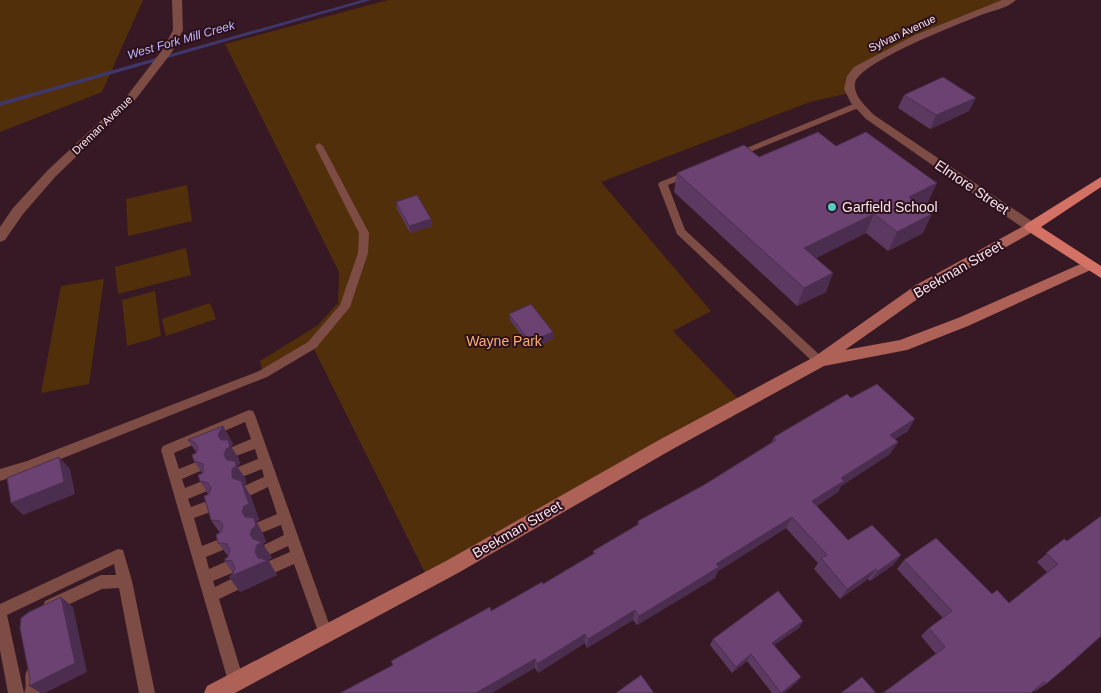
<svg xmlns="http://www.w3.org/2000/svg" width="1101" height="693" viewBox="0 0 1101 693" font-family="Arial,sans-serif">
<rect width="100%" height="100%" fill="#371925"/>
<path fill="#522f0b" d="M0 0H143L102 92 0 132Z
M388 0H1011L919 37 858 69 850 93 810 102 601 182 711 311 673 331 742 403 428 579 312 345 263 374 260 361 318 325 338 303 339 272 225 44Z
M187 185 192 221 128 236 126 199Z
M186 248 191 275 118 294 115 267Z
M104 279 89 384 41 393 61 286Z
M155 291 161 336 127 346 122 300Z
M210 303 216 319 166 336 162 319Z"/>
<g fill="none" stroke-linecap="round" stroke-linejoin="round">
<path fill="#3f366b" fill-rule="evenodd" d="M362 0H371L0 106V102Z"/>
<path fill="#7c4c45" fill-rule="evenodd" d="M858 102 861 103V107L740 156 737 157 732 154Z
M319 143 323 146 369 233 368 253 350 307 316 348 267 377 33 470 0 481V469L27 461 259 371 308 342 340 305 358 253 359 233 315 146Z
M690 170 693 171V175L668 185 685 230 823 358 825 361 823 364H815L677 234 658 184 660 182Z
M249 410 253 411 255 415 333 635 331 640 326 642 321 640 294 564 274 573 269 571 267 566 269 561 290 552 288 546 269 555 264 553 262 549 264 545 284 535 281 525 261 533 256 531 254 527 256 523 277 514 268 487 249 496 244 494 243 490 244 486 264 477 262 469 242 477 238 475 236 471 238 467 258 459 255 449 236 456 232 455 230 451 232 447 251 439 245 422 174 453 179 469 201 460 205 461 207 465 205 469 182 479 185 488 207 479 212 481 213 485 212 489 188 499 191 507 213 499 218 501 220 505 218 509 194 518 202 546 225 537 230 539 232 543 230 547 206 557 209 569 232 559 237 561 239 566 237 571 213 581 215 587 237 576 242 578 244 583 242 588 219 599 244 681 241 686 236 689 231 686 228 681 161 450 163 446Z
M118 549 123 550 132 581 155 693H139L119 588 102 589 50 613 45 611 43 606 45 601 101 575H116L114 564 7 615 24 693H8L0 650V604Z
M32 668 37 670C40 677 43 685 40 693H24C28 685 23 678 27 670Z"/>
<path fill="#7c4c45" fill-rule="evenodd" d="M172 0H182L183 30 172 52 135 100 56 176 23 214 5 240 0 242V227L13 208 48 170 127 96 163 49 173 30Z
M1002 0H1016C1008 8 992 11 981 15 959 24 859 62 855 83 853 96 866 106 874 115L1036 224 1038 227 1036 230H1026L866 119 851 103 844 89 847 76 854 67 915 35Z"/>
<path fill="#ad6157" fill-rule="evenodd" d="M1031 222 1036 224 1038 227 1036 230 926 293 845 350 900 340 958 318 1085 262H1095L1097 265 1095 268 968 326 907 350 824 366 671 450 458 573 235 693H204L207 686 446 561 659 440 814 357 916 285Z"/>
<path fill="#d37164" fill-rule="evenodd" d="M1101 177V187L1041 227 1101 266V278L1026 230 1024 227 1026 224Z"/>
</g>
<path fill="#5c3961" d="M904 95 969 111 930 129 898 108Z
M759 157 928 202 921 206 923 233 888 251 866 233 816 258 826 292 797 306 674 192 677 173Z
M396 202 431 219 432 226 410 233 397 209Z
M509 314 553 339 531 349 510 320Z
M851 398 908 431 895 439 898 442 890 454 841 486 838 492 817 506 848 540 901 555 893 565 870 581 868 579 840 599 814 569 818 563 786 528 718 571 715 578 637 625 633 620 587 648 585 643 538 673 535 668 393 665 491 611 543 584 593 555V551L637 525 638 521 704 485 772 442 774 437Z
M223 426 233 444 231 447 238 457 240 464 237 466 245 478 246 483 244 485 251 497 259 520 256 521 263 534 266 542 263 544 272 558 268 560 277 575 240 592 229 577 233 573 224 560 228 556 218 543 220 533 211 520 208 494 200 481 202 473 194 461 196 452 188 440Z
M1064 539 1046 684 1035 691 936 654 921 636 929 628 943 618 897 569 904 560 992 594 1009 603 1047 572 1037 562Z
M803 621 799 628 774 645 801 677 796 683 784 693H772L747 661 732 673 710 645 713 639Z"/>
<path fill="#4b2e4f" d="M976 98 969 111 930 129 936 115Z
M937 183 928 202 900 216 909 197Z
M874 214 866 233 798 267 804 248Z
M932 214 923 233 888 251 897 232Z
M431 219 432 226 410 233 409 226Z
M833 273 826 292 797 306 804 288Z
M553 332V339L531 349 530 342Z
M915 419 908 431 883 446 890 435Z
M223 426 233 444 231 447 238 457 240 464 237 466 245 478 246 483 244 485 251 497 259 520 256 521 263 534 266 542 263 544 272 558 268 560 277 575 240 592 229 577 258 558 255 552 250 534 242 512 218 435Z
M898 442 890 454 841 486 838 492 807 512 812 501 841 478Z
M59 457 70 469 75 494 23 515 11 503Z
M792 517 786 528 718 571 715 578 637 625 639 616 716 564Z
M901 555 893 565 870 581 878 571Z
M876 569 868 579 840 599 847 589Z
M61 597 73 607 87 672 45 693H41L29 686Z
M635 610 633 620 587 648 588 639Z
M803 621 799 628 768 649 772 643Z
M585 634V643L538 673 537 664Z
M751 654 747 661 732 673 736 667Z
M535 659V668L492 693H476Z
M801 677 796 683 784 693H781Z"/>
<path fill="#6b4271" stroke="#4b2e4f" d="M943 77 976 98 936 115 904 95Z
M818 132 836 146 866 132 937 183 909 197 932 214 897 232 874 214 804 248 833 273 804 288 677 173 744 145 759 157Z
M417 195 431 219 409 226 396 202Z
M531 304 553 332 530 342 509 314Z
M877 384 915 419 890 435 898 442 841 478 844 481 812 501 848 540 872 525 901 555 878 571 876 569 847 589 821 558 827 555 792 517 716 564 719 567 639 616 635 610 588 639 585 634 537 664 535 659 476 693H340L393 665 391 661 490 607 491 611 542 582 543 584 595 553 593 551 639 524 638 521 704 485 776 440 774 437 847 394 851 398Z
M223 426 218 435 221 440H228L230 447 226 449 224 455 227 460 235 461 236 466 232 469V478L241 481 249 504 244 506 242 512 245 517 254 518 256 526 252 529 250 534 253 539 262 542 257 545 255 552 258 558 268 560 229 577 233 574 235 568 232 561 224 560 228 557 230 550 227 544 218 543 216 535 221 532 223 526 220 521 211 520 204 496 209 494 211 488 208 483 200 481 198 475 203 473V464L194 461 192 455 196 453 198 447 194 442 188 440Z
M59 457 64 482 11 503 7 478Z
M1101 516V636L1071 663 1046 684 1044 682 1031 693H883L945 647 929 628 952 611 904 560 936 538 992 594 997 590 1009 603 1058 564 1046 553 1064 539 1067 541Z
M778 591 803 621 772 643 801 677 781 693 751 654 736 667 713 639Z
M61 597 75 663 29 686 30 679 20 628 21 618 29 612Z
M641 675 654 693H616Z
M862 677 876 693H841Z"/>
<circle fill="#55cdc6" stroke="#2c101c" stroke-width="2" cx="832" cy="207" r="5"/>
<g text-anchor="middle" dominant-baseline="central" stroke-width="4" stroke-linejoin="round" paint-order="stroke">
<g font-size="11" fill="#f9e4eb" stroke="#2c101c">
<text transform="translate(902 33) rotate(-25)">Sylvan Avenue</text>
<text transform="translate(102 125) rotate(-44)">Dreman Avenue</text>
</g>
<g font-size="12" font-style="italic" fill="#c1b9fd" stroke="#2c101c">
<text transform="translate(181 40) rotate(-16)">West Fork Mill Creek</text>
</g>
<g font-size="14" fill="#f9e4eb" stroke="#2c101c">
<text transform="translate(972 187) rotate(34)">Elmore Street</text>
<text transform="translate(958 269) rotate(-30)">Beekman Street</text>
<text transform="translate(517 529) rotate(-30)">Beekman Street</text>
</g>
<g font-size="14" fill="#f9e4eb" stroke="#2c101c" text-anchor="start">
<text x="842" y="207">Garfield School</text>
</g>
<g font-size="14" fill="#f9b06f" stroke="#2c101c">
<text x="504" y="341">Wayne Park</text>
</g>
</g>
</svg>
